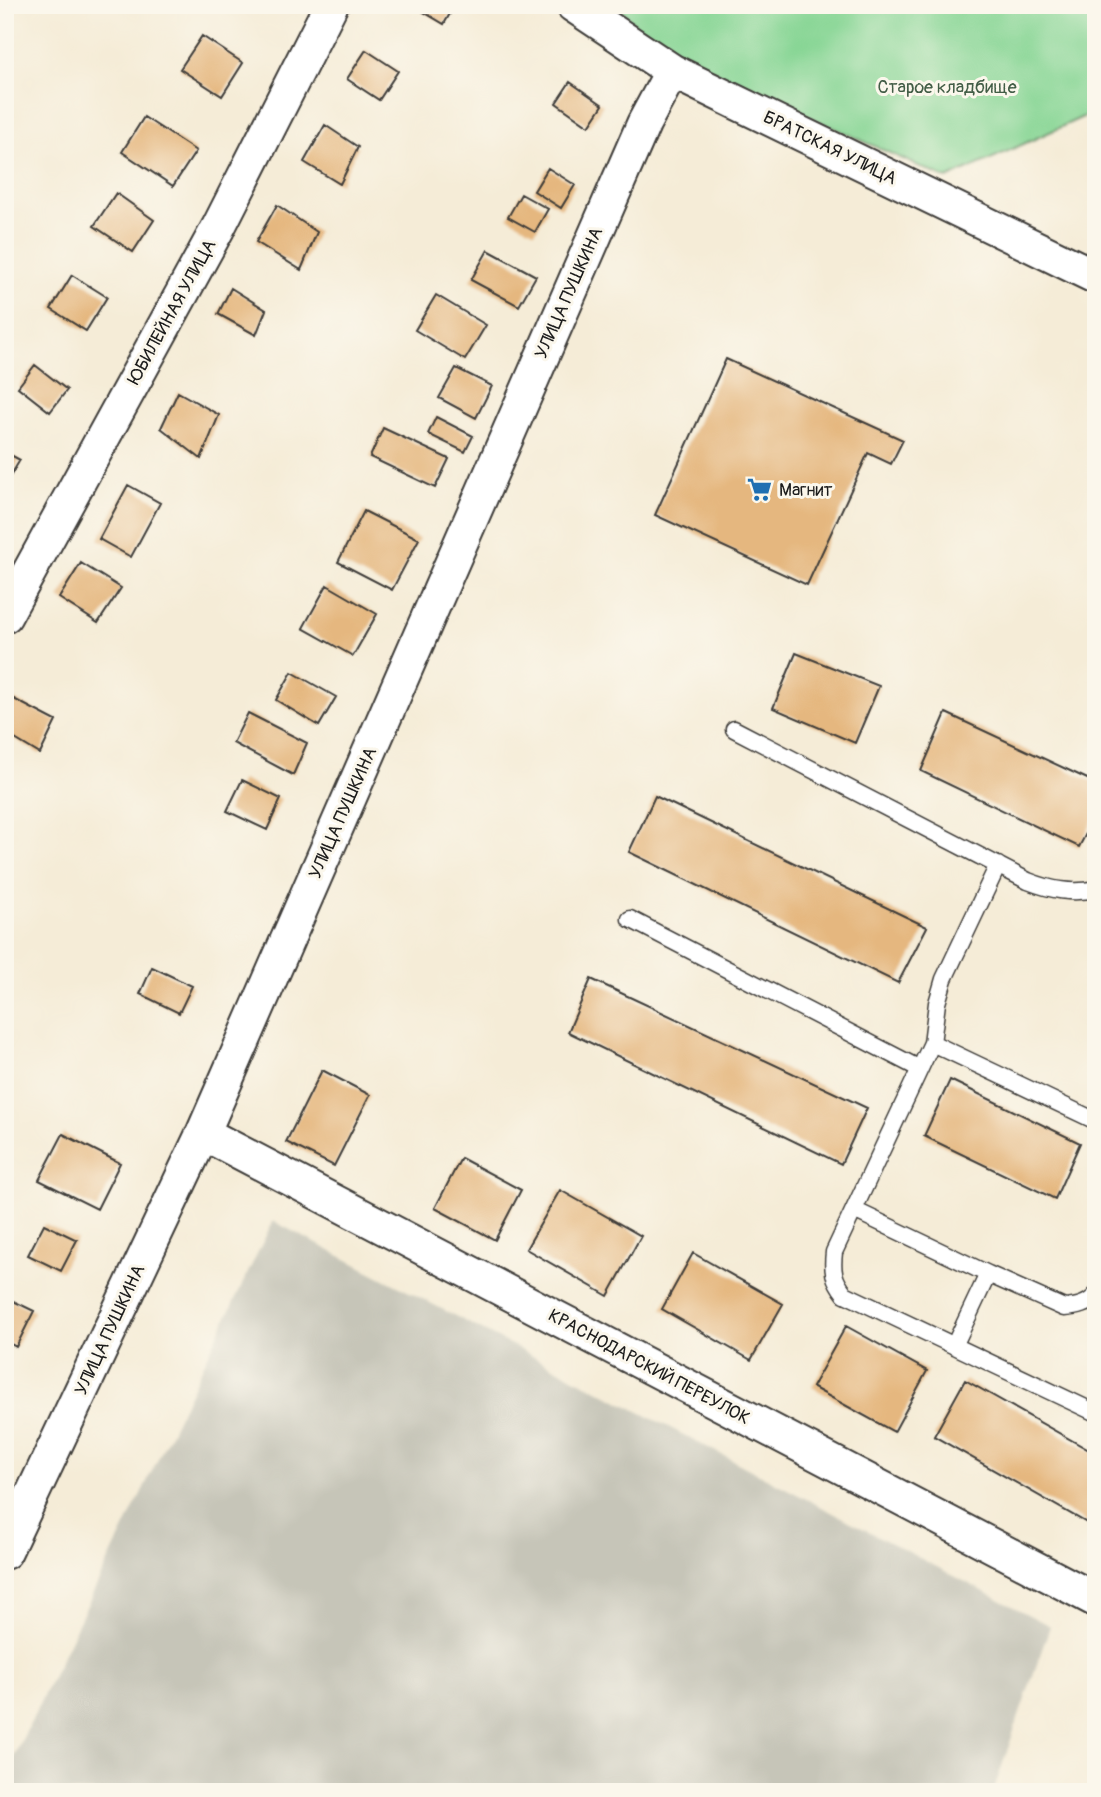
<svg xmlns="http://www.w3.org/2000/svg" width="1101" height="1797" viewBox="0 0 1101 1797" font-family="Pangolin,sans-serif">
<rect width="100%" height="100%" fill="#fbf7ec"/>
<filter id="ink" filterUnits="userSpaceOnUse"><feTurbulence type="fractalNoise" baseFrequency=".0143" numOctaves="2"/><feDisplacementMap in="SourceGraphic" scale="14" xChannelSelector="R" yChannelSelector="G"/><feConvolveMatrix kernelMatrix="1 2 1 2 8 2 1 2 1" color-interpolation-filters="sRGB"/></filter>
<filter id="wash" filterUnits="userSpaceOnUse"><feTurbulence type="fractalNoise" baseFrequency=".00686" numOctaves="4" result="noise"/><feDisplacementMap in="SourceGraphic" scale="28" xChannelSelector="R" yChannelSelector="G"/><feGaussianBlur stdDeviation="1.57" result="paint"/><feColorMatrix in="noise" values="0 0 0 0 0 0 0 0 0 0 0 0 0 0 0 0 0 1.4 0 .05"/><feComposite in="paint" operator="in"/></filter>
<g filter="url(#wash)">
<rect width="100%" height="100%" fill="#f5ecd7"/>
<path fill="#c6c5b8" d="M273 1221 1050 1626 993 1792H5V1775Z"/>
<path fill="#88d695" stroke="#527958" stroke-width="2" d="M617 5H1096V111L947 179 655 47Z"/>
<g id="blocks">
<path fill="#e5b77f" d="M412 5H455L444 24Z
M202 36 243 63 222 96 180 69Z
M366 50 398 71 379 100 347 79Z
M570 82 603 105 589 126 556 103Z
M144 117 196 151 173 186 122 152Z
M325 125 358 147 340 184 304 162Z
M548 168 575 185 561 208 534 191Z
M116 193 154 220 133 252 94 226Z
M521 194 548 209 535 232 508 217Z
M277 205 317 232 301 270 256 242Z
M488 250 536 276 519 306 471 280Z
M72 275 107 297 86 331 51 309Z
M231 288 266 310 256 335 218 314Z
M436 295 486 325 465 360 415 330Z
M726 359 903 440 891 464 868 453 807 585 655 515Z
M35 365 67 390 50 412 18 387Z
M456 368 492 386 476 418 439 398Z
M178 392 219 415 201 459 161 428Z
M436 417 473 436 465 452 428 434Z
M383 428 449 459 435 488 370 457Z
M5 452 20 460 5 485Z
M128 485 160 503 131 557 99 539Z
M364 511 419 539 392 590 338 562Z
M81 563 121 588 98 623 59 598Z
M327 585 377 614 353 656 303 628Z
M796 653 879 686 855 743 773 708Z
M292 672 336 697 319 726 276 700Z
M8 696 56 721 40 754 5 733V702Z
M248 713 307 743 293 775 233 743Z
M946 713 1096 783V815L1079 847 921 771Z
M242 780 281 799 267 830 227 811Z
M655 796 927 927 898 983 629 852Z
M152 967 192 986 179 1013 140 994Z
M591 979 867 1108 841 1164 568 1032Z
M322 1070 370 1095 334 1166 286 1142Z
M950 1080 1080 1143 1055 1199 924 1136Z
M63 1134 120 1163 97 1209 39 1180Z
M461 1158 521 1190 495 1240 435 1208Z
M560 1190 641 1236 608 1296 526 1249Z
M44 1224 77 1240 61 1271 28 1255Z
M693 1253 783 1304 751 1360 662 1309Z
M5 1297 34 1311 16 1347 5 1341Z
M846 1326 927 1371 894 1432 812 1387Z
M965 1380 1096 1454 1094 1527 934 1436Z"/>
</g>
</g>
<g filter="url(#ink)">
<use href="#blocks" fill-opacity="0" stroke="#3d3b38" stroke-width="2"/>
<g fill="none" stroke-linecap="round" stroke-linejoin="round">
<defs>
<path id="service" d="M734 729 1028 881C1051 890 1072 894 1096 889
M998 865 944 979 937 1003 932 1043 834 1252C832 1270 833 1279 845 1294L1096 1413
M630 919 920 1069
M932 1043 1096 1121
M854 1210 988 1274 954 1346
M988 1274 1064 1308C1076 1307 1088 1305 1096 1295"/>
<path id="minor" d="M573 5 672 71 1096 277
M5 616 218 228 331 5
M203 1133 1096 1600
M5 1552 203 1133 644 123 672 71"/>
</defs>
<use href="#service" stroke="#3d3b38" stroke-width="19"/>
<use href="#minor" stroke="#3d3b38" stroke-width="37"/>
<use href="#service" stroke="#fff" stroke-width="16"/>
<use href="#minor" stroke="#fff" stroke-width="33"/>
</g>
</g>
<defs>
<symbol id="supermarket-bare" viewBox="-9 -9 18 18"><path d="M-6-5.5h2.5l.6 2H6L4.5 2H-2.5L-4.4-4H-6ZM-1.5 3.2a1.3 1.3 0 1 0 .1 0ZM3 3.2a1.3 1.3 0 1 0 .1 0Z" fill="#1f6fb2" stroke="#fbf7ec" stroke-width="2.5" paint-order="stroke"/></symbol>
</defs>
<g fill-rule="evenodd">
<use href="#supermarket-bare" x="742" y="472" width="35" height="35"/>
</g>
<g text-anchor="middle" dominant-baseline="central" stroke-width="6" stroke-linejoin="round" paint-order="stroke">
<g font-size="18" fill="#425d46" stroke="#fbf7ec">
<text x="947" y="87">Старое кладбище</text>
</g>
<g font-size="18" fill="#1c1c1c" stroke="#fbf7ec">
<text transform="translate(830 148) rotate(26)">БРАТСКАЯ УЛИЦА</text>
<text transform="translate(569 293) rotate(-66)">УЛИЦА ПУШКИНА</text>
<text transform="translate(172 312) rotate(-61)">ЮБИЛЕЙНАЯ УЛИЦА</text>
<text transform="translate(343 813) rotate(-66)">УЛИЦА ПУШКИНА</text>
<text transform="translate(110 1330) rotate(-65)">УЛИЦА ПУШКИНА</text>
<text transform="translate(649 1367) rotate(28)">КРАСНОДАРСКИЙ ПЕРЕУЛОК</text>
</g>
<g font-size="18" fill="#1c1c1c" stroke="#fbf7ec" text-anchor="start">
<text x="779" y="490">Магнит</text>
</g>
</g>
<rect width="1101" height="1797" fill="none" stroke="#fbf7ec" stroke-width="28"/>
</svg>
